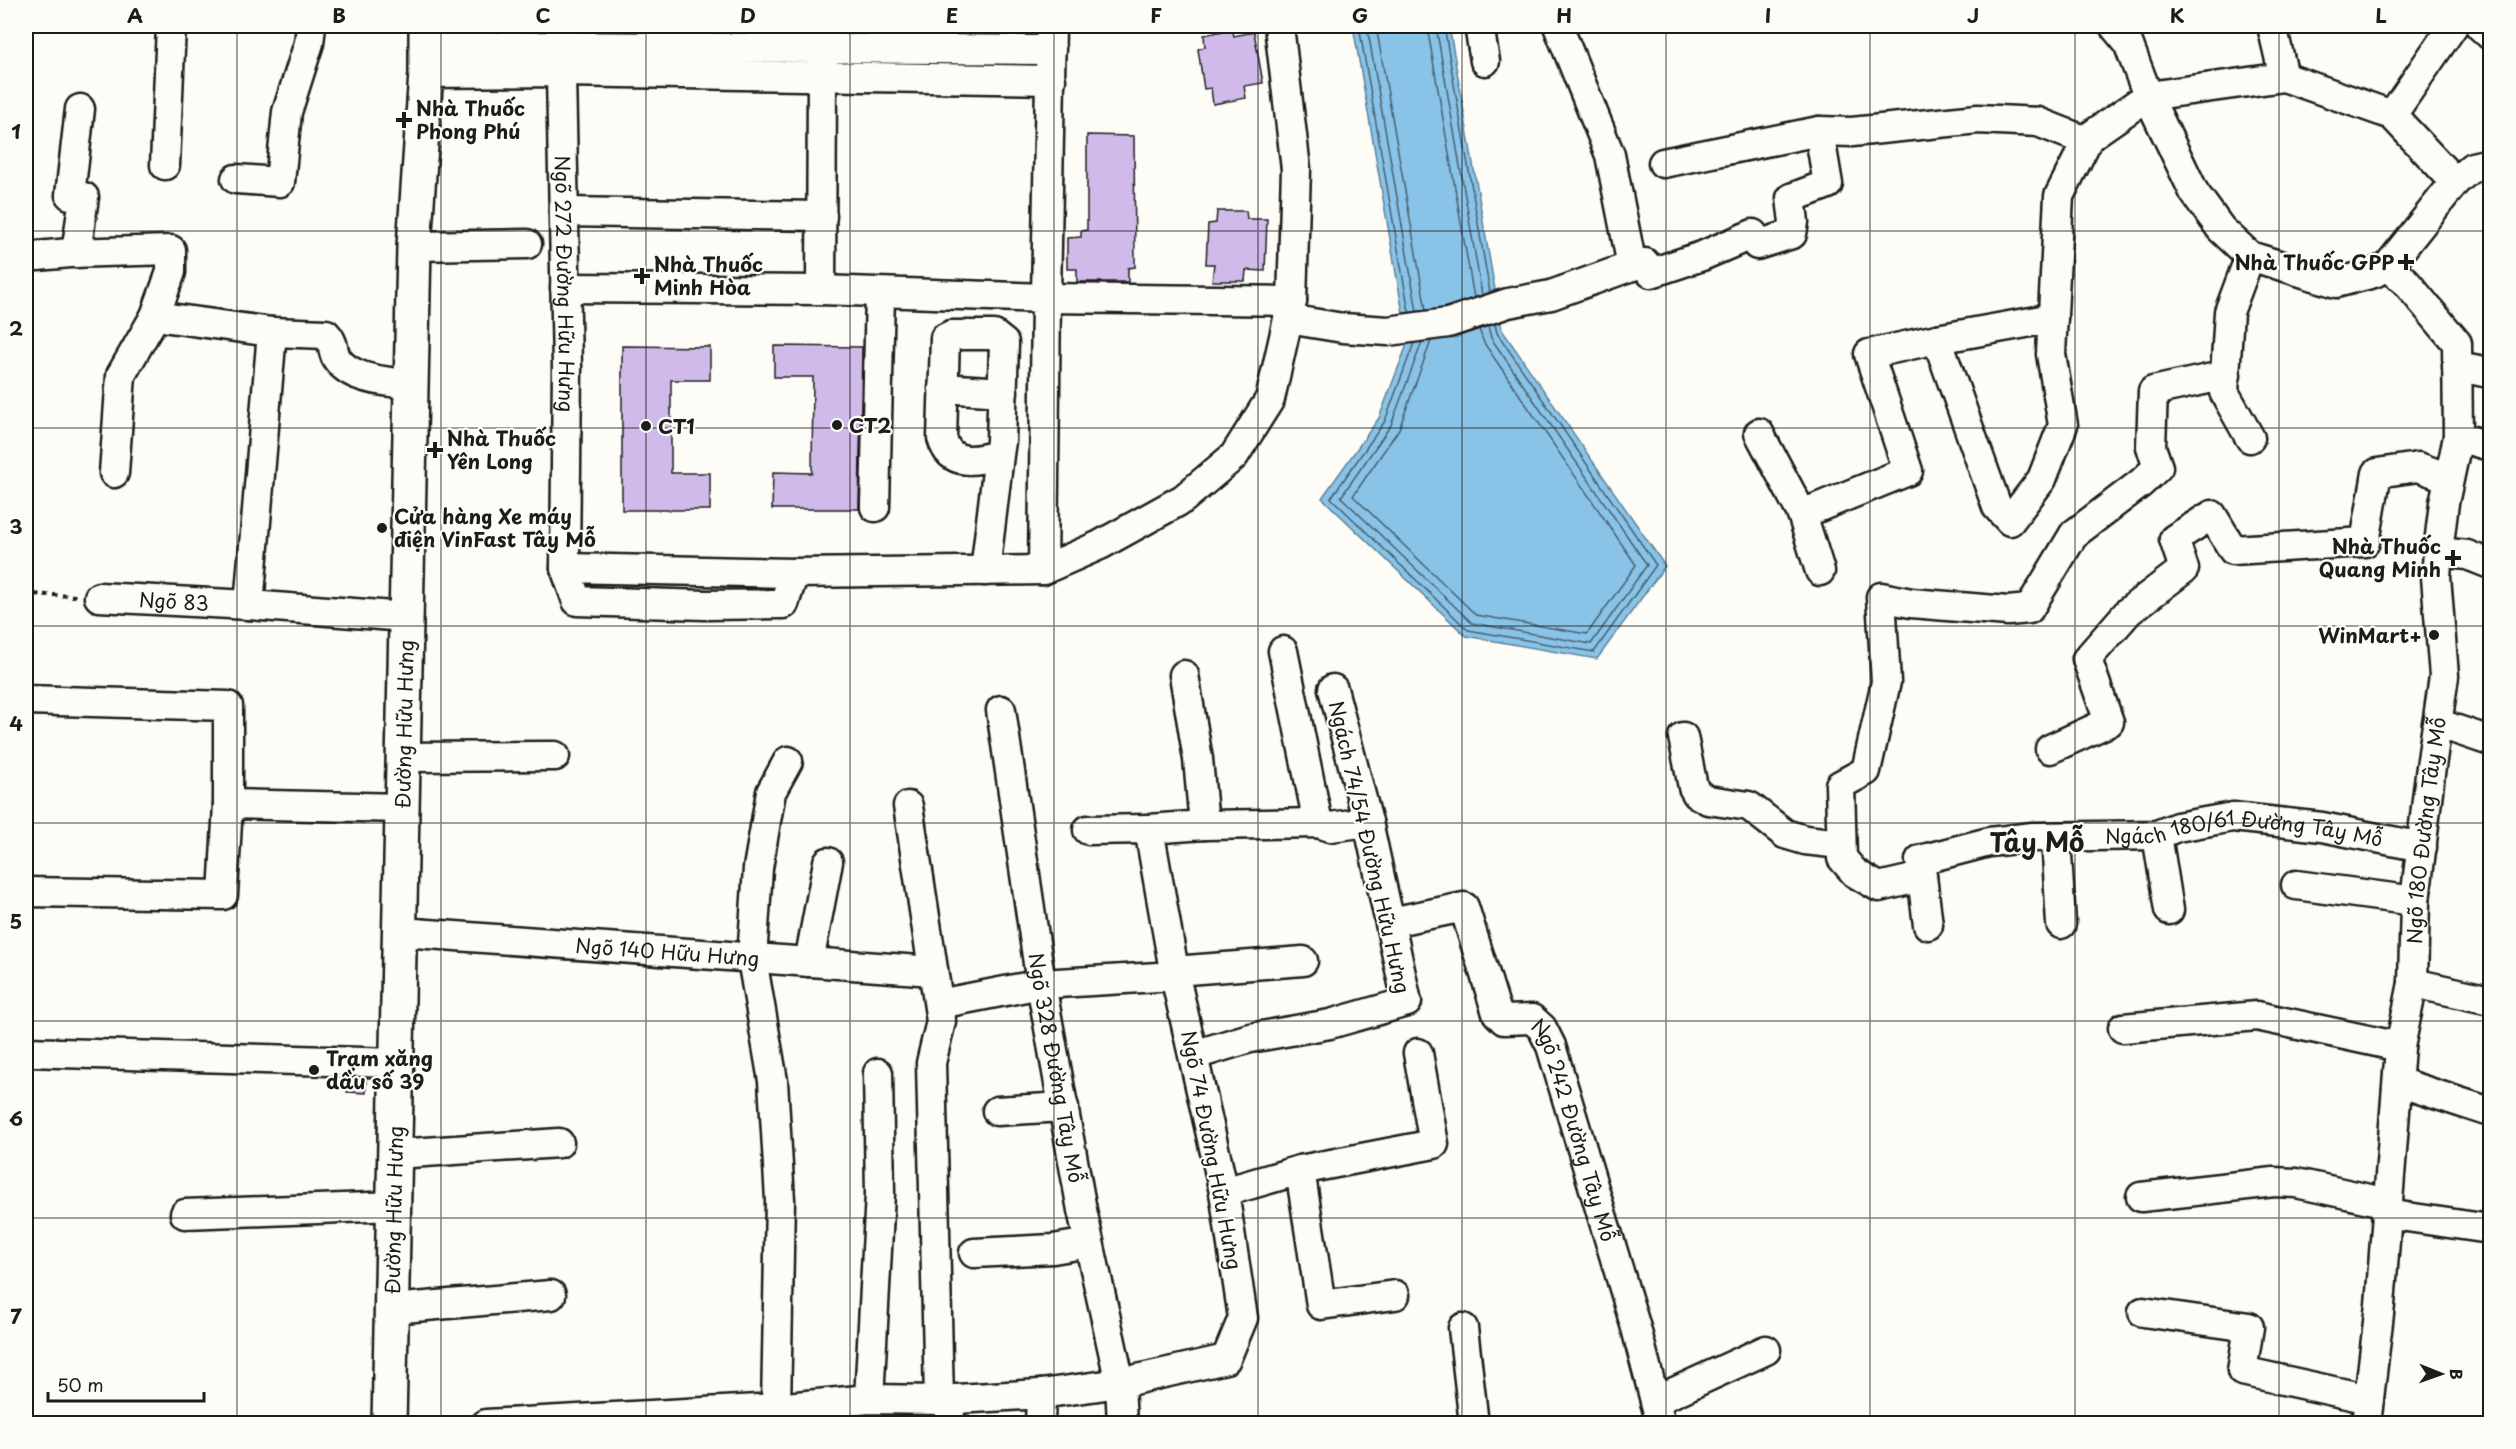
<svg xmlns="http://www.w3.org/2000/svg" width="2516" height="1449" viewBox="0 0 2516 1449" font-family="'Playpen Sans',sans-serif">
<rect width="100%" height="100%" fill="#fdfcf7"/>
<filter id="ink" filterUnits="userSpaceOnUse"><feTurbulence type="fractalNoise" baseFrequency=".0167" numOctaves="2"/><feDisplacementMap in="SourceGraphic" scale="12" xChannelSelector="R" yChannelSelector="G"/><feConvolveMatrix kernelMatrix="1 2 1 2 8 2 1 2 1" color-interpolation-filters="sRGB"/></filter>
<g filter="url(#ink)">
<path fill="#89c4e8" stroke="#5d8196" stroke-width="1.5" d="M1353 26H1449L1502 330 1665 566 1597 659 1466 636 1322 498 1379 418 1408 342Z"/>
<g fill="none" stroke-linecap="round" stroke-linejoin="round">
<path stroke="#485f6e" stroke-width="1.5" d="M1359 26 1409 312
M1367 26 1417 311
M1376 26 1426 310
M1427 26 1474 298
M1436 26 1482 295
M1444 26 1490 293
M1431 341 1399 429 1353 496 1476 615 1587 634 1636 565 1484 343 1479 329
M1422 342 1391 425 1341 497 1472 623 1591 644 1647 565 1491 338 1488 326
M1414 343 1385 421 1331 498 1468 630 1594 652 1656 565 1497 333 1495 324"/>
</g>
<path fill="#cfbaea" stroke="#1c1c1c" stroke-width="1.5" d="M1232 29 1234 36 1254 32 1263 83 1244 86 1246 98 1213 104 1211 88 1204 89 1198 49 1205 47 1204 35Z
M1087 135 1134 136 1135 267 1128 268V282H1077V269H1067V238L1081 237V231L1087 230Z
M1217 211H1246L1247 219H1267L1265 271 1246 270 1245 281H1212L1214 264H1206L1208 224 1216 223Z
M622 346 710 347V380H671V473H710V510H622Z
M774 346 862 347 859 509H772L773 472 812 473 813 377H774Z
M347 1078 366 1079V1093L347 1092Z"/>
<g fill="none" stroke-linecap="round" stroke-linejoin="round">
<defs>
<g id="minor">
<path id="s1" d="M560 26 567 367 565 568 577 601 705 605 784 604 794 573"/>
<path d="M1051 26 1046 298 1292 301"/>
<path d="M1479 26 1485 61"/>
<path d="M1558 26 1610 155 1632 266"/>
<path d="M2114 26 2128 43 2148 96 2194 192 2221 229 2250 256 2336 283 2374 273 2388 266 2455 182 2472 167 2490 163"/>
<path d="M2480 26 2490 35"/>
<path d="M426 47 561 46 1051 50"/>
<path d="M426 73 562 72 1051 80"/>
<path d="M2284 77 2392 115 2455 182"/>
<path d="M2392 115 2453 26"/>
<path d="M1663 163 1819 131 1852 132 1978 119 2038 122 2086 141"/>
<path d="M165 165 171 26"/>
<path d="M236 179 280 182 287 112 309 43 311 26"/>
<path d="M564 212 822 216"/>
<path d="M414 246 527 244"/>
<path d="M76 253 84 197 70 195 80 109"/>
<path d="M2250 256 2229 312 2224 392 2250 438"/>
<path d="M26 257 70 253 171 250V272L155 316 121 375 114 473"/>
<path d="M565 288 821 290 1046 298 1043 570"/>
<path d="M821 290 822 77 825 26"/>
<path d="M155 316 272 332 326 334C336 344 331 350 337 359 352 381 389 381 412 385"/>
<path d="M1288 319 1343 328 1388 331 1448 323 1508 303 1551 295 1632 266 1645 263 1651 273 1702 256 1753 234 1757 245 1792 234 1794 222 1791 198 1828 184 1819 131"/>
<path d="M1937 339 1997 507 2010 521 2042 479 2063 425 2051 354 2059 196 2089 137 2148 96 2284 77 2272 26"/>
<path d="M2457 367 2490 373"/>
<path d="M943 388 1003 392"/>
<path d="M1759 433 1802 514 1820 571"/>
<path d="M2458 437 2490 446"/>
<path d="M875 507 880 293"/>
<path d="M1802 514 1908 471 1869 354 1937 339 2053 318"/>
<path d="M2438 552 2467 555 2490 564"/>
<path d="M565 568 794 573 1043 570 1100 545 1183 499 1234 456 1270 399 1292 301 1296 169 1279 26"/>
<path d="M985 571 999 455 1001 441 1004 343 994 335H951L945 338 942 438C950 467 976 461 999 455"/>
<path id="s2" d="M99 597 249 605 406 617"/>
<path d="M249 605 272 332"/>
<path d="M1283 651 1318 823"/>
<path d="M1184 675 1198 759 1204 825"/>
<path d="M26 700 228 706V804L223 895 26 892"/>
<path id="s3" d="M1001 710 1041 984 1082 1210 1120 1383 1122 1424"/>
<path d="M2437 723 2490 741"/>
<path d="M1683 737 1693 787 1697 794 1708 800 1749 806 1785 834 1805 840 1841 844"/>
<path d="M2050 749 2109 722 2087 659 2129 611 2184 569 2174 539 2212 515 2233 550 2365 542 2377 473 2418 467 2449 478"/>
<path d="M404 757 555 756"/>
<path d="M228 804 404 808"/>
<path d="M908 806 941 1021 931 1063 939 1400"/>
<path d="M1088 830 1149 829"/>
<path d="M2157 835 2169 910"/>
<path d="M2056 837 2061 924"/>
<path d="M1922 877 1879 887 1855 873 1842 858 1840 785 1866 771 1886 682 1881 597 1911 603 2008 611 2029 609 2074 534 2141 483 2158 467 2151 447 2153 391 2226 375"/>
<path d="M2296 885 2415 901"/>
<path id="s4" d="M1391 922 1464 907 1497 1013 1504 1020 1532 1019 1542 1028 1551 1046 1636 1328 1661 1424"/>
<path id="s5" d="M1928 925 1920 860 1989 842 2033 837 2157 835 2177 827 2233 817 2322 827 2422 847"/>
<path id="s6" d="M401 932 933 971"/>
<path d="M809 962 828 862"/>
<path d="M1174 971 1303 961"/>
<path d="M2413 983 2490 1000"/>
<path d="M939 1004 1041 984 1175 976"/>
<path d="M2123 1028 2257 1016 2400 1047"/>
<path d="M26 1052 396 1063"/>
<path d="M1194 1055 1250 1038 1330 1024 1407 1002 1368 822 1333 689"/>
<path d="M2398 1082 2490 1112"/>
<path d="M997 1111 1064 1107"/>
<path d="M396 1154 559 1143"/>
<path d="M1300 1170 1321 1305 1395 1295"/>
<path d="M1224 1192 1300 1170 1434 1144 1418 1053"/>
<path d="M2141 1197 2274 1182 2296 1183 2388 1203"/>
<path d="M185 1214 395 1206"/>
<path d="M2386 1214 2490 1229"/>
<path d="M974 1253 1053 1249 1089 1243"/>
<path d="M392 1309 551 1295"/>
<path d="M2143 1312 2249 1327 2242 1371 2369 1399"/>
<path d="M1463 1328 1474 1424"/>
<path d="M869 1399 880 1194 878 1073"/>
<path d="M1655 1401 1766 1350"/>
<path d="M776 1408 780 1200 773 1081 752 959 758 868 771 792 788 761"/>
<path d="M486 1424 776 1408 869 1399 939 1400 1041 1394 1120 1383 1226 1359 1243 1318 1224 1192 1175 976 1149 829 1204 825 1318 823 1330 827 1368 822"/>
<path d="M949 1424 951 1399"/>
<path d="M1040 1424 1041 1394"/>
<path id="s7" d="M2366 1424 2380 1305 2400 1047 2413 983 2415 901 2430 774 2444 676 2436 577 2438 552 2444 503 2458 437 2457 343 2406 282 2388 266"/>
</g>
<g id="major">
<path id="s8" d="M389 1424 414 246 426 73V26"/>
</g>
</defs>
<use href="#minor" stroke="#1c1c1c" stroke-width="33"/>
<use href="#major" stroke="#1c1c1c" stroke-width="38"/>
<path stroke="#1c1c1c" stroke-width="4" stroke-dasharray="4.5 4.5" stroke-linecap="butt" d="M26 594 76 596"/>
<use href="#minor" stroke="#fdfcf7" stroke-width="28"/>
<use href="#major" stroke="#fdfcf7" stroke-width="33"/>
</g>
</g>
<path fill="none" stroke="#1c1c1c" stroke-width="1.5" stroke-opacity="0.55" d="M237 26V1424M441 26V1424M646 26V1424M850 26V1424M1054 26V1424M1258 26V1424M1462 26V1424M1666 26V1424M1870 26V1424M2075 26V1424M2279 26V1424M26 231H2490M26 428H2490M26 626H2490M26 823H2490M26 1021H2490M26 1218H2490"/>
<g fill="#1c1c1c" stroke="#fdfcf7" stroke-width="2">
<path d="M401 111h6v6h6v6h-6v6h-6v-6h-6v-6h6z"/>
<path d="M2403 253h6v6h6v6h-6v6h-6v-6h-6v-6h6z"/>
<path d="M639 267h6v6h6v6h-6v6h-6v-6h-6v-6h6z"/>
<circle cx="837" cy="425" r="6"/>
<circle cx="646" cy="426" r="6"/>
<path d="M432 441h6v6h6v6h-6v6h-6v-6h-6v-6h6z"/>
<circle cx="382" cy="528" r="6"/>
<path d="M2450 549h6v6h6v6h-6v6h-6v-6h-6v-6h6z"/>
<circle cx="2434" cy="635" r="6"/>
<circle cx="314" cy="1070" r="6"/>
</g>
<g text-anchor="middle" dominant-baseline="central" stroke-width="4.5" stroke-linejoin="round" paint-order="stroke">
<g font-size="20" font-weight="bold" fill="#1c1c1c" stroke="#fdfcf7" text-anchor="start">
<text x="416" y="108">Nhà Thuốc<tspan x="416" dy="23">Phong Phú</tspan></text>
<text x="2394" y="262" text-anchor="end">Nhà Thuốc GPP</text>
<text x="654" y="264">Nhà Thuốc<tspan x="654" dy="23">Minh Hòa</tspan></text>
<text x="849" y="425">CT2</text>
<text x="658" y="426">CT1</text>
<text x="447" y="438">Nhà Thuốc<tspan x="447" dy="23">Yên Long</tspan></text>
<text x="394" y="516">Cửa hàng Xe máy<tspan x="394" dy="23">điện VinFast Tây Mỗ</tspan></text>
<text x="2441" y="546" text-anchor="end">Nhà Thuốc<tspan x="2441" dy="23">Quang Minh</tspan></text>
<text x="2422" y="635" text-anchor="end">WinMart+</text>
<text x="326" y="1058">Trạm xăng<tspan x="326" dy="23">dầu số 39</tspan></text>
</g>
<g font-size="20" fill="#1c1c1c" stroke="#fdfcf7">
<text stroke="none"><textPath href="#s1" startOffset="258">Ngõ 272 Đường Hữu Hưng</textPath></text>
<text stroke="none"><textPath href="#s2" startOffset="75">Ngõ 83</textPath></text>
<text stroke="none"><textPath href="#s8" startOffset="700">Đường Hữu Hưng</textPath></text>
<text stroke="none"><textPath href="#s7" startOffset="597">Ngõ 180 Đường Tây Mỗ</textPath></text>
<text stroke="none"><textPath href="#s5" startOffset="394">Ngách 180/61 Đường Tây Mỗ</textPath></text>
<text transform="translate(1370 847) rotate(77)">Ngách 74/54 Đường Hữu Hưng</text>
<text stroke="none"><textPath href="#s6" startOffset="267">Ngõ 140 Hữu Hưng</textPath></text>
<text stroke="none"><textPath href="#s3" startOffset="362">Ngõ 328 Đường Tây Mỗ</textPath></text>
<text stroke="none"><textPath href="#s4" startOffset="344">Ngõ 242 Đường Tây Mỗ</textPath></text>
<text transform="translate(1212 1150) rotate(79)">Ngõ 74 Đường Hữu Hưng</text>
<text stroke="none"><textPath href="#s8" startOffset="214">Đường Hữu Hưng</textPath></text>
</g>
<g font-size="26" font-weight="bold" fill="#1c1c1c" stroke="#fdfcf7">
<text x="2037" y="841">Tây Mỗ</text>
</g>
</g>
<rect width="2516" height="1449" fill="none" stroke="#fdfcf7" stroke-width="66"/>
<g transform="translate(2441 1374) rotate(91)" stroke="#fdfcf7" stroke-width="4.5" paint-order="stroke">
<path d="M0-4.5L10 22L0 15L-10 22Z" fill="#1c1c1c"/>
<text y="-9" font-size="16" font-weight="bold" text-anchor="middle" fill="#1c1c1c">B</text>
</g>
<path d="M48 1392v9h156v-9" fill="none" stroke="#1c1c1c" stroke-width="3"/>
<text x="57" y="1392" font-size="18" fill="#1c1c1c" stroke="#fdfcf7" stroke-width="4.5" paint-order="stroke">50 m</text>
<rect x="33" y="33" width="2450" height="1383" fill="none" stroke="#1c1c1c" stroke-width="2"/>
<g font-size="20" text-anchor="middle" font-weight="bold" fill="#1c1c1c">
<text x="135" y="23">A</text>
<text x="339" y="23">B</text>
<text x="543" y="23">C</text>
<text x="748" y="23">D</text>
<text x="952" y="23">E</text>
<text x="1156" y="23">F</text>
<text x="1360" y="23">G</text>
<text x="1564" y="23">H</text>
<text x="1768" y="23">I</text>
<text x="1973" y="23">J</text>
<text x="2177" y="23">K</text>
<text x="2381" y="23">L</text>
<text x="16" y="139">1</text>
<text x="16" y="336">2</text>
<text x="16" y="534">3</text>
<text x="16" y="731">4</text>
<text x="16" y="929">5</text>
<text x="16" y="1126">6</text>
<text x="16" y="1324">7</text>
</g>
</svg>
